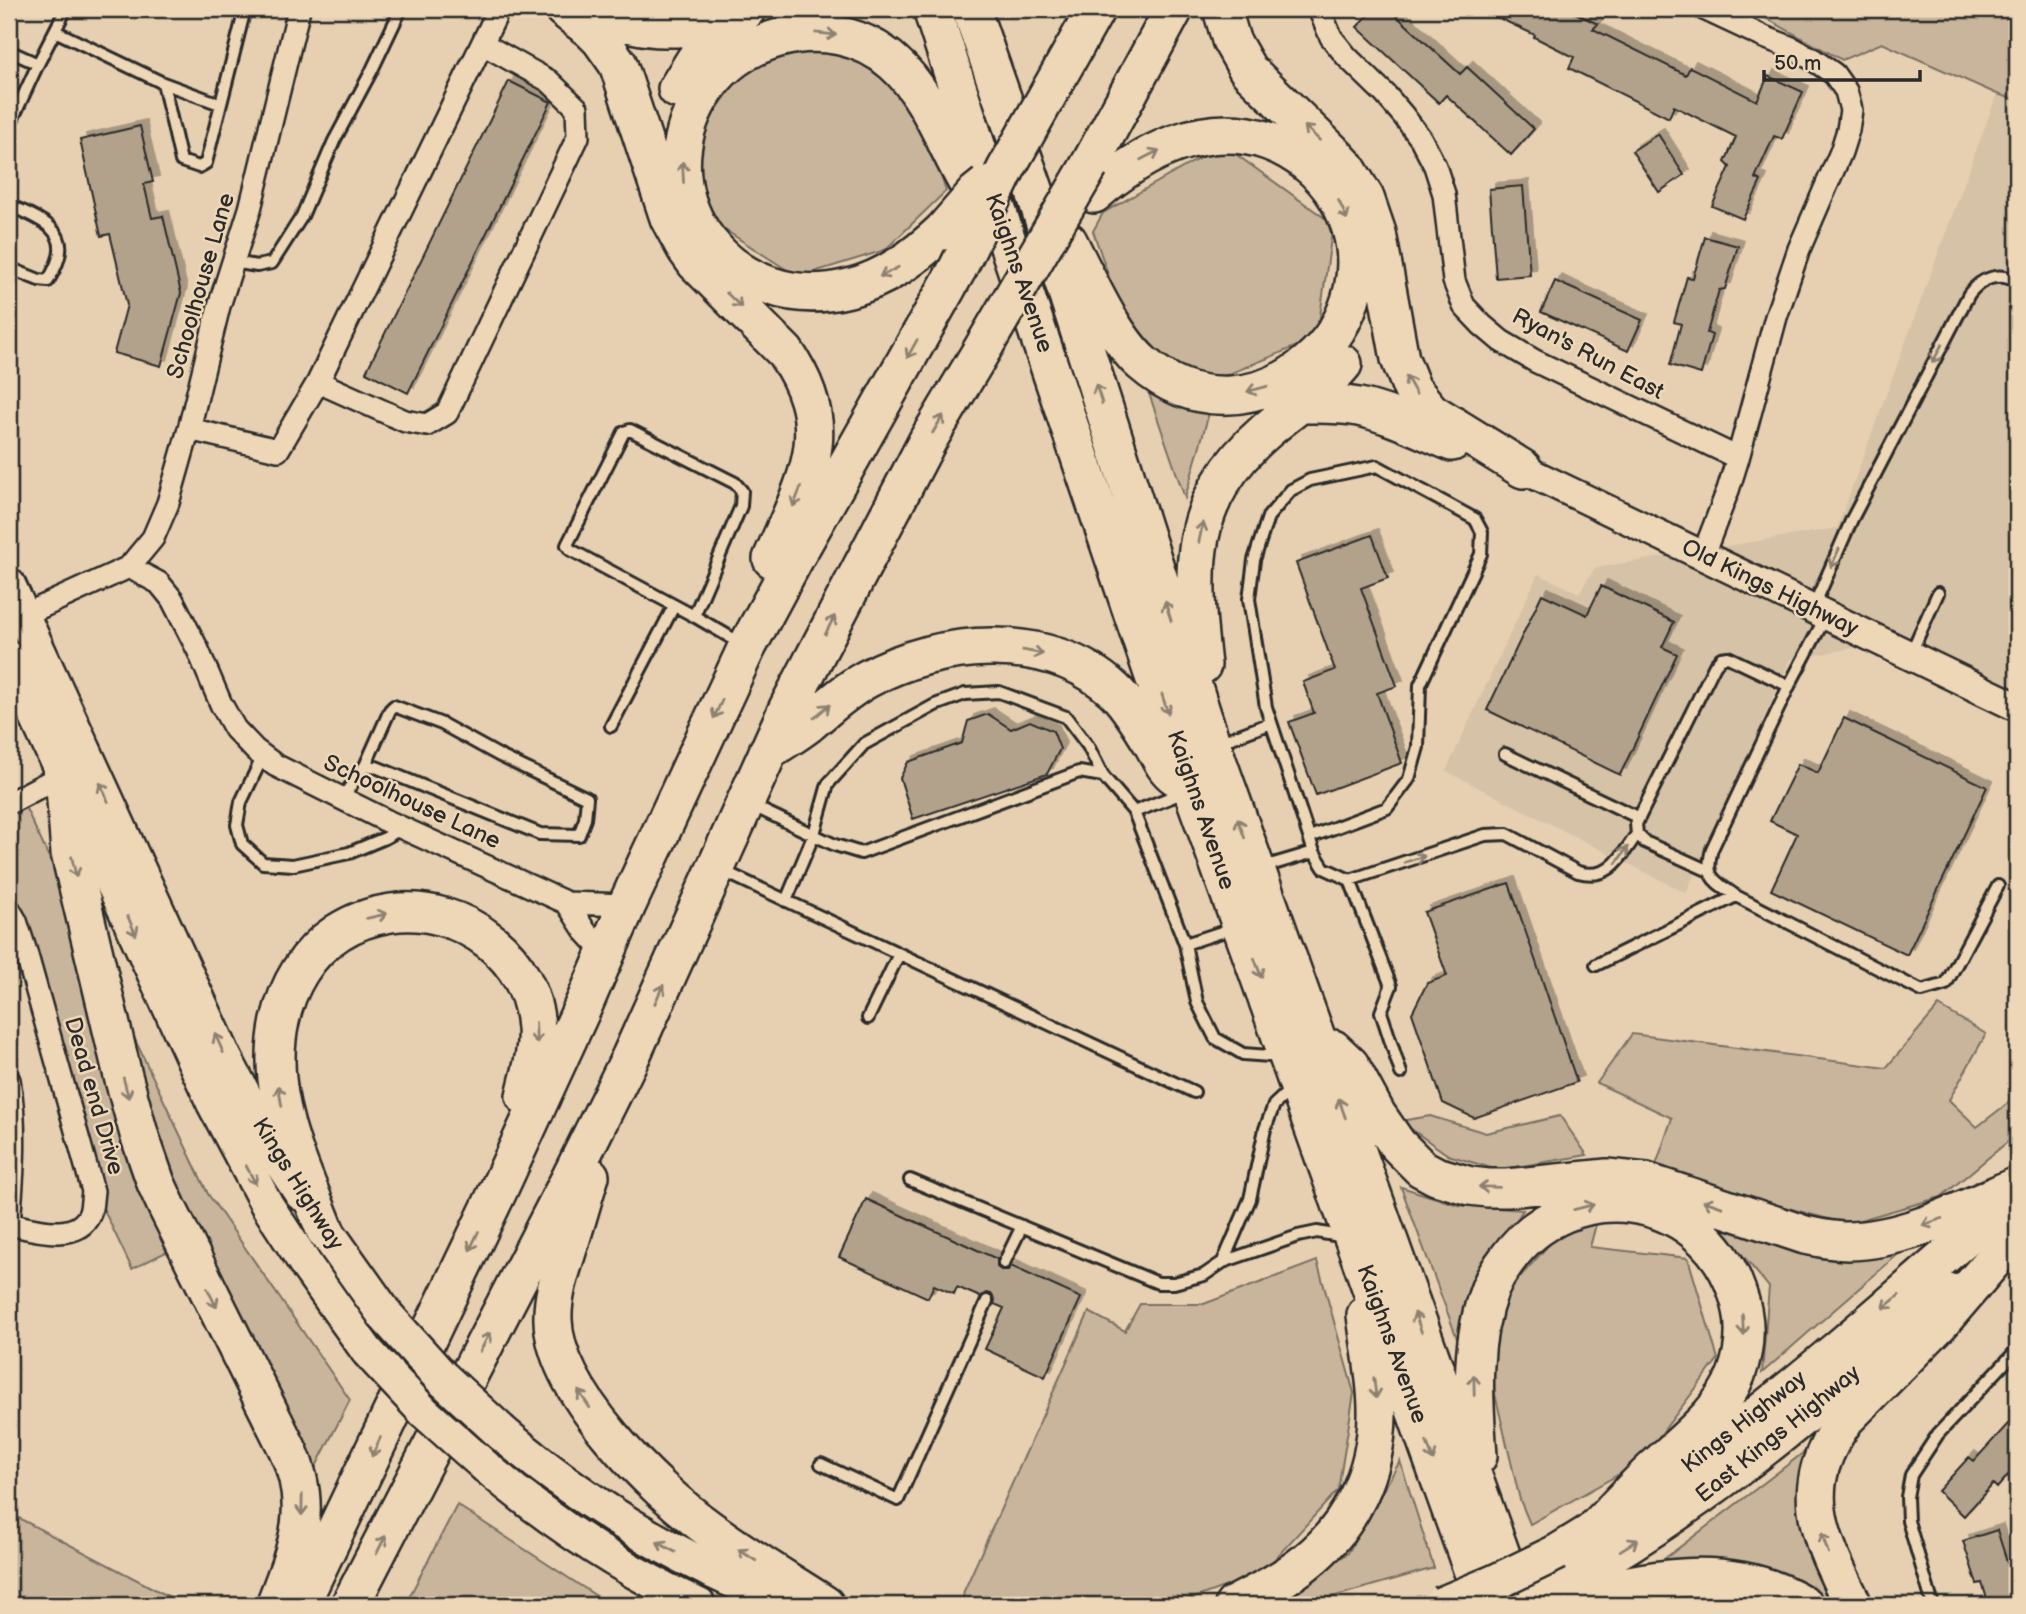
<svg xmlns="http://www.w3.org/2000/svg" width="2026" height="1614" viewBox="0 0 2026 1614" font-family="'Balsamiq Sans',sans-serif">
<defs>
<filter id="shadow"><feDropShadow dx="6" dy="-6" stdDeviation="0" flood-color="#0004"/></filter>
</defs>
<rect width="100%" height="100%" fill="#e6d0b1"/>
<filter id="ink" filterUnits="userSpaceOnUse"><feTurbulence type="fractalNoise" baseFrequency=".0143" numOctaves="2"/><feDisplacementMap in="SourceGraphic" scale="14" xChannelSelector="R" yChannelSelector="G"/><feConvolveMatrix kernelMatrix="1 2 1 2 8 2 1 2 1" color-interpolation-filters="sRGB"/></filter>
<g filter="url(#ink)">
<path fill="#d6c2a6" d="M1997 94 2017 100V701L1889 641 1790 660 1686 893 1446 771 1538 574 1579 593 1595 568 1837 528Z"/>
<path fill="#c8b59c" stroke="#7a7064" stroke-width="2" d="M1749 9H2017V100L1997 94 1882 43 1842 60Z
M839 45 911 99 920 115 946 191 885 250 798 277 708 219 695 140 756 54Z
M1223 145 1333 224 1317 338 1219 378 1185 498 1093 231 1103 213Z
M21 798 208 1194 350 1400 309 1480 186 1242 132 1269 91 1183 9 944V804Z
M1939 1006 1986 1034 1949 1100 1977 1127 2017 1096V1134L1941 1197 1846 1224 1654 1171 1672 1118 1597 1083 1632 1034 1886 1068Z
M1430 1116 1486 1133 1560 1116 1587 1155 1498 1170 1448 1155 1400 1121Z
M1401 1187 1458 1205 1523 1210 1467 1298 1458 1341Z
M1703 1208 1904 1249 1762 1373 1769 1287Z
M1598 1217 1590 1247 1688 1258 1718 1359 1639 1463 1530 1524 1520 1500 1490 1373 1502 1297 1554 1239Z
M1317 1261 1354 1393 1338 1490 1262 1573 1175 1605H962L964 1591 1089 1312 1125 1331 1140 1304H1204Z
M1803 1453 1811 1535 1826 1600 1745 1564 1655 1566Z
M1400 1461 1434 1568 1304 1605H1269L1348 1553Z
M457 1505 610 1605H405Z
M9 1513 185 1605H9Z
M1709 1598 1739 1605H1680Z"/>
<path fill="#b2a28c" stroke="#2b2b2b" stroke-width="2" filter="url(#shadow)" d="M1374 9H1389L1460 74 1467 67 1534 129 1511 155 1446 95 1439 103 1357 27Z
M1480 9H1567L1598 24 1593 29 1686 75 1690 67 1757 101 1768 76 1803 92 1782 139 1774 136 1755 178 1761 181 1743 219 1712 206 1730 167 1725 162 1736 137 1674 106 1669 118 1569 68 1574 57 1534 37 1535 35Z
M509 81 551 102 408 393 366 372Z
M140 126 153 182 144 184 152 218 163 216 181 293 161 366 114 353 127 305 110 234 101 236 80 140Z
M1658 134 1684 175 1659 192 1632 151Z
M1523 186 1530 275 1496 278 1489 189Z
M1705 237 1738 246 1725 289 1719 290 1707 333 1712 335 1701 374 1670 365 1681 324 1674 322 1687 277 1693 278Z
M1555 281 1642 320 1628 351 1541 312Z
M1372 535 1388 578 1361 588 1397 686 1377 693 1402 763 1316 795 1289 722 1314 713 1303 682 1335 670 1296 563Z
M1601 586 1674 622 1662 647 1677 654 1620 775 1487 710 1542 594 1587 615Z
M988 714 1011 729 1030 721 1053 731 1060 749 1047 774 913 819 900 778 908 762 962 743 968 721Z
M1844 718 1987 787 1907 955 1771 890 1797 834 1770 821 1798 764 1818 773Z
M1509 883 1577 1082 1474 1118 1443 1103 1412 1013 1427 983 1447 976 1424 912Z
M866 1199 997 1259V1267L1001 1270H1008L1011 1266 1081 1298 1045 1377 985 1349 1004 1308 994 1304 995 1300 991 1294 986 1293 980 1297 957 1287 954 1294 934 1285 928 1298 839 1257Z
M2017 1414V1465L1997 1488 1993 1484 1964 1516 1938 1491 1969 1457 1974 1461Z
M1997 1530 2011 1574 2017 1572V1605H1989L1982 1583 1977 1584 1963 1541Z"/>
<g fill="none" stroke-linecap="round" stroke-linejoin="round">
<defs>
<path id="service" d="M55 31 163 83 181 161 199 167 206 163 245 9
M9 51 38 64 66 9
M163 83 220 104
M9 127 38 64
M9 205C32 216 70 227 58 260 56 267 52 274 48 281L39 280 9 268
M233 262 257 266 272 263 302 216 334 141 371 72 401 9
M1813 608 1852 519 1969 294C1981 278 2000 271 2017 282
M694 616 571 550 567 545 624 432 630 430 735 483 742 491 741 506 694 616 742 644
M1825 618 1789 686 1712 849C1704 879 1714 880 1736 896L1922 991 1946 984 1998 886
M1910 655 1938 593
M611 726 674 606
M1218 743 1271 723
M1505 754 1639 818
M263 756 241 802 237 825 242 844 263 863 293 865 349 853 385 838 403 828
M342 798 365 766 376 767 540 834 579 835 585 819 587 798 500 756 442 724 394 706 390 710 365 766
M751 805 835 845 861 853 1079 772 1103 776 1134 812 1187 791
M1134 812 1185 944 1237 927
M1310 837 1387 808 1409 779 1418 747 1420 685 1481 554 1482 532 1475 519 1377 466 1310 480 1291 490 1268 517 1254 560 1249 599 1266 707 1314 852 1324 868 1350 880 1485 835 1507 834 1578 872C1611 881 1621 856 1637 834
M1260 868 1314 852
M721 870 1194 1092
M1709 871 1645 842 1637 834 1636 824 1715 665 1721 658 1728 657 1789 686
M1350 880 1391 986 1381 1012 1401 1073
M786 901 814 834 828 784 864 744 935 705 965 694 999 692 1066 717 1088 746 1103 776
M1185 944 1197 1002 1215 1038 1243 1054 1283 1057
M1596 965 1736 896
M868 1018 899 954
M910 1180 1158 1283H1174L1204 1275 1223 1262 1298 1236 1317 1232 1345 1237
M1223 1262 1250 1199 1265 1129 1274 1105 1291 1089
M1004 1263 1022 1226
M821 1464 898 1500 987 1301
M1933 1605 1908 1521 1907 1497 1911 1475 1938 1434 2017 1350"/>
<path id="minor" d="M1319 9 1331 37 1347 57 1385 94 1403 115 1421 139 1435 166 1444 194 1454 281 1464 306 1482 325 1501 341 1535 361 1738 458 1776 317 1799 249 1841 152 1848 130 1851 110 1846 91 1834 74 1814 60 1792 48 1764 37 1704 9
M318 382 405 421 427 425 447 413 578 137 577 108 549 81 483 44
M189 429 278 450 318 382 499 9
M1703 555 1728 490 1738 458
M129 567 153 538 168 503 189 429 219 306 250 209 299 9
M24 615 129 567 159 583 172 599 198 650 221 704 235 729 255 750 275 765 387 821 567 903 627 905
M9 803 64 774
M567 903 585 931 605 953
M9 909 16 921 26 952 93 1191C92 1198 92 1207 90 1213 78 1244 32 1229 9 1224
M9 1080C17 1128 13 1176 9 1223"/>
<path id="tertiary" d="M1523 469 2017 707"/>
<path id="secondary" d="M9 585 225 1057 278 1159 301 1194
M9 658 213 1103 267 1205 308 1268 367 1351
M487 1468C552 1523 622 1570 699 1605"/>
<path id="primary" d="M325 1230 386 1316
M502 1433C589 1507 687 1566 795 1605
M1558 1552C1617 1516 1675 1478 1729 1436 1829 1360 1922 1275 2017 1194
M1528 1601C1687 1523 1818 1406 1951 1292"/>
<path id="trunk" d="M564 9 591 30 601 40 618 64 669 218 686 249 696 263 785 352C840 431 805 481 772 559
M579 9C606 16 635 28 664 28 690 29 714 22 739 15
M932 9 1008 244 1192 789 1485 1605
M971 9 1035 192 1212 746 1519 1605
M1222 9 1231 40 1248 70 1332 152 1346 167 1365 198 1377 233 1400 359 1412 389 1431 412 1523 469
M677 89 695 60 747 9
M1051 89 1096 9
M1089 166 1174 9
M943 231C916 256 886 279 849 288 734 318 639 200 701 96 719 66 746 47 779 38 819 27 863 35 894 63 932 96 950 160 979 202
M1068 241C1087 278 1112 336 1142 363 1251 459 1411 322 1337 197 1321 171 1296 151 1268 141 1204 119 1141 153 1094 194
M1299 404C1319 404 1339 403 1359 407 1391 414 1422 430 1452 442
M1202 665C1191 567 1186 501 1266 431 1291 409 1322 390 1343 364
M768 751C781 742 795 734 808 724 827 708 845 691 867 679 940 639 1049 630 1114 690 1129 704 1140 724 1151 741 1159 754 1163 767 1175 776
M64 774 70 853 123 1076 139 1134 156 1183 167 1207 287 1448C315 1507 297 1548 275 1605
M1333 1049 1350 1065 1377 1115 1397 1144 1421 1168 1436 1176 1470 1186 1488 1188H1507L1607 1178 1646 1182 1805 1235C1819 1238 1834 1241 1848 1241 1907 1240 1964 1209 2017 1186
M590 1176C583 1198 577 1220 570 1242 562 1268 552 1294 553 1320 555 1393 653 1488 709 1529 746 1556 786 1580 825 1605
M325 1230C306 1181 282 1132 277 1079 269 1001 308 925 391 913 426 908 462 919 490 941 517 963 534 993 536 1028 538 1051 530 1074 525 1096
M1478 1456C1474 1399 1469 1343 1490 1288 1494 1279 1500 1269 1506 1261 1568 1172 1702 1188 1737 1292 1747 1319 1746 1348 1736 1375 1721 1413 1685 1439 1657 1466 1635 1486 1615 1509 1594 1530
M300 1605 498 1191 585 1002 627 905 747 647 797 554 958 268
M350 1605 570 1179 631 1056 788 708 928 440 986 343
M1234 1605C1259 1592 1285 1579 1307 1561 1351 1526 1376 1472 1377 1416 1378 1383 1370 1348 1366 1315
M1543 1605C1630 1584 1721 1555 1804 1605
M1853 1605C1819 1535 1794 1488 1846 1418L1941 1322 2011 1240"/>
</defs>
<use href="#service" stroke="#2b2b2b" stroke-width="16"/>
<use href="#minor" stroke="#2b2b2b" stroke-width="26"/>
<use href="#tertiary" stroke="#2b2b2b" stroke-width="33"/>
<use href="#secondary" stroke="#2b2b2b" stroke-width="37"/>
<use href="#primary" stroke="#2b2b2b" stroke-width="40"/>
<use href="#trunk" stroke="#2b2b2b" stroke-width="42"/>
<use href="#service" stroke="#eed7b7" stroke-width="10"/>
<use href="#minor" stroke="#eed7b7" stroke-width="21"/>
<use href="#tertiary" stroke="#eed7b7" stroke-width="28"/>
<use href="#secondary" stroke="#eed7b7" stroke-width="32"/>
<use href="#primary" stroke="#eed7b7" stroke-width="35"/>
<use href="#trunk" stroke="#eed7b7" stroke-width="37"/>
<defs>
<path id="secondary-bridge" d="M367 1351 424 1412 487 1468"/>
<path id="primary-bridge" d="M386 1316 441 1377 502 1433
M1441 1605 1494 1583 1558 1552"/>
<path id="trunk-bridge" d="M943 231 976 193 986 185
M958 268 1006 169 1051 89
M986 343 1089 166"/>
</defs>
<use href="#secondary-bridge" stroke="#2b2b2b" stroke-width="37" stroke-linecap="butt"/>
<use href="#primary-bridge" stroke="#2b2b2b" stroke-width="40" stroke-linecap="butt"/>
<use href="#trunk-bridge" stroke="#2b2b2b" stroke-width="42" stroke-linecap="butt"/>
<use href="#secondary-bridge" stroke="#eed7b7" stroke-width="32"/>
<use href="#primary-bridge" stroke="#eed7b7" stroke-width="35"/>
<use href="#trunk-bridge" stroke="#eed7b7" stroke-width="37"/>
</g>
<defs><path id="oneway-shaft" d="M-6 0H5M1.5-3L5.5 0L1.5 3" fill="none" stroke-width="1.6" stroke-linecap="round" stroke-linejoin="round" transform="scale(1.75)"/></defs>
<g stroke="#8c8171">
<use href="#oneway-shaft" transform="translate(826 34) rotate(6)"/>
<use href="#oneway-shaft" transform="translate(1312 133) rotate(-136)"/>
<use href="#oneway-shaft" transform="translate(1150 155) rotate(-27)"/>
<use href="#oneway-shaft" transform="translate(683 172) rotate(-93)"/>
<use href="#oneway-shaft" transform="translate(1343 210) rotate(65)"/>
<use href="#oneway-shaft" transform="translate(889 272) rotate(153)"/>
<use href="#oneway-shaft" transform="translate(734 300) rotate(44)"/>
<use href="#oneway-shaft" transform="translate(912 349) rotate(119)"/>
<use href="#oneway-shaft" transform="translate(1937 354) rotate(117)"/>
<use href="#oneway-shaft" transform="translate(1411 385) rotate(-119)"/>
<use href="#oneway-shaft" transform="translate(1257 389) rotate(165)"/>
<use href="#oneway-shaft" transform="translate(1099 394) rotate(-108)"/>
<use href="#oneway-shaft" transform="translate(938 424) rotate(-59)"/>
<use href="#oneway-shaft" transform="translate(797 497) rotate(112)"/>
<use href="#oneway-shaft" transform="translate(1201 532) rotate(-78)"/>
<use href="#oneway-shaft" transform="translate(1835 558) rotate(114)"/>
<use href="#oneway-shaft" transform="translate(1168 611) rotate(-108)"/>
<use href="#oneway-shaft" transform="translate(830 625) rotate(-63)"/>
<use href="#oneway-shaft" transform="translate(1033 652) rotate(10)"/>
<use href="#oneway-shaft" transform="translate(1165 704) rotate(72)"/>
<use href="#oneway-shaft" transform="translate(718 709) rotate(115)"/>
<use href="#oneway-shaft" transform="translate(822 711) rotate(-41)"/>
<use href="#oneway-shaft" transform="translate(104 792) rotate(-114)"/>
<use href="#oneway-shaft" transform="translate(1241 828) rotate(-110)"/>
<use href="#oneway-shaft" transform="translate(1622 855) rotate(-55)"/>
<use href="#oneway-shaft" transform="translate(1415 859) rotate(-18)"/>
<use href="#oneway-shaft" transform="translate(74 867) rotate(77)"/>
<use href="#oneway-shaft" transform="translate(377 916) rotate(-13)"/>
<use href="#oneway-shaft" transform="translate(132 926) rotate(66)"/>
<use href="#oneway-shaft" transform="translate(1258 968) rotate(70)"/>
<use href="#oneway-shaft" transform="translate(659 994) rotate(-66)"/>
<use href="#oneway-shaft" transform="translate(536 1033) rotate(88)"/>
<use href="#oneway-shaft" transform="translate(219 1043) rotate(-114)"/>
<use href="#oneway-shaft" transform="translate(126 1088) rotate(75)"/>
<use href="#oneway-shaft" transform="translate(280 1096) rotate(-100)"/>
<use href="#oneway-shaft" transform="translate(1342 1108) rotate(-109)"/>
<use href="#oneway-shaft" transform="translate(251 1175) rotate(62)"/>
<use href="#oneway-shaft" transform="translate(1489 1187) rotate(-178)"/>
<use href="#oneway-shaft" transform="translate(1713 1204) rotate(-161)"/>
<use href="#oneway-shaft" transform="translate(1584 1207) rotate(-14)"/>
<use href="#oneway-shaft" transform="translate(1932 1222) rotate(160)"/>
<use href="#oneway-shaft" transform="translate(474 1241) rotate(115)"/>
<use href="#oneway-shaft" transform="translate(212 1298) rotate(64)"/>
<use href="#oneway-shaft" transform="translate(1891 1302) rotate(140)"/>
<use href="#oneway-shaft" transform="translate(1418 1322) rotate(-109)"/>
<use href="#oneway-shaft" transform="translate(1743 1325) rotate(87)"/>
<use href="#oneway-shaft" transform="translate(485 1342) rotate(-63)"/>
<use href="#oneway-shaft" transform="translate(1474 1385) rotate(-91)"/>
<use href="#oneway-shaft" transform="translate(1375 1388) rotate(83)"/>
<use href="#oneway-shaft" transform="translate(584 1399) rotate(-124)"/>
<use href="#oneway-shaft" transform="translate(376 1447) rotate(115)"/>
<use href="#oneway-shaft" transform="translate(1430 1451) rotate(70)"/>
<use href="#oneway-shaft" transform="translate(302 1505) rotate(91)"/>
<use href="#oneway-shaft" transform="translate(1825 1543) rotate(-109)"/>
<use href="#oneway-shaft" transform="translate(381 1545) rotate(-63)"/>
<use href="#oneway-shaft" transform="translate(1629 1545) rotate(-32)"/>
<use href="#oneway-shaft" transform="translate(666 1547) rotate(-151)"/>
<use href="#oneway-shaft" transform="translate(747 1555) rotate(-147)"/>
</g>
</g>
<g text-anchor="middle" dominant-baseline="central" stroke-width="5" stroke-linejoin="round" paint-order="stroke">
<g font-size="23" fill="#2b2b2b" stroke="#eed7b7">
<text transform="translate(1019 273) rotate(71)">Kaighns Avenue</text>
<text transform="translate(201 286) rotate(-74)">Schoolhouse Lane</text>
<text transform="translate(1588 354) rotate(28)">Ryan's Run East</text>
<text transform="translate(1770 588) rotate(26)">Old Kings Highway</text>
<text transform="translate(412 802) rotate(25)">Schoolhouse Lane</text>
<text transform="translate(1201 810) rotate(71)">Kaighns Avenue</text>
<text transform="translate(94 1096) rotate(74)">Dead end Drive</text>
<text transform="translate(298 1184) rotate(58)">Kings Highway</text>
<text transform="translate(1392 1344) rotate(70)">Kaighns Avenue</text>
<text transform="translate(1744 1422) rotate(-38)">Kings Highway</text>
<text transform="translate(1778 1434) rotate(-39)">East Kings Highway</text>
</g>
</g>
<rect width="2026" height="1614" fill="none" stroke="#eed7b7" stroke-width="35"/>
<rect x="18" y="18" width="1991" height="1579" fill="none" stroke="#2b2b2b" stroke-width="2.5" filter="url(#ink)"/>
<path d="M1764 70v10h156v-10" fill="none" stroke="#2b2b2b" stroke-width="3.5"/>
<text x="1774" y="70" font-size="21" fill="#2b2b2b" stroke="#eed7b7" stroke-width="5" paint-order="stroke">50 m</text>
</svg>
